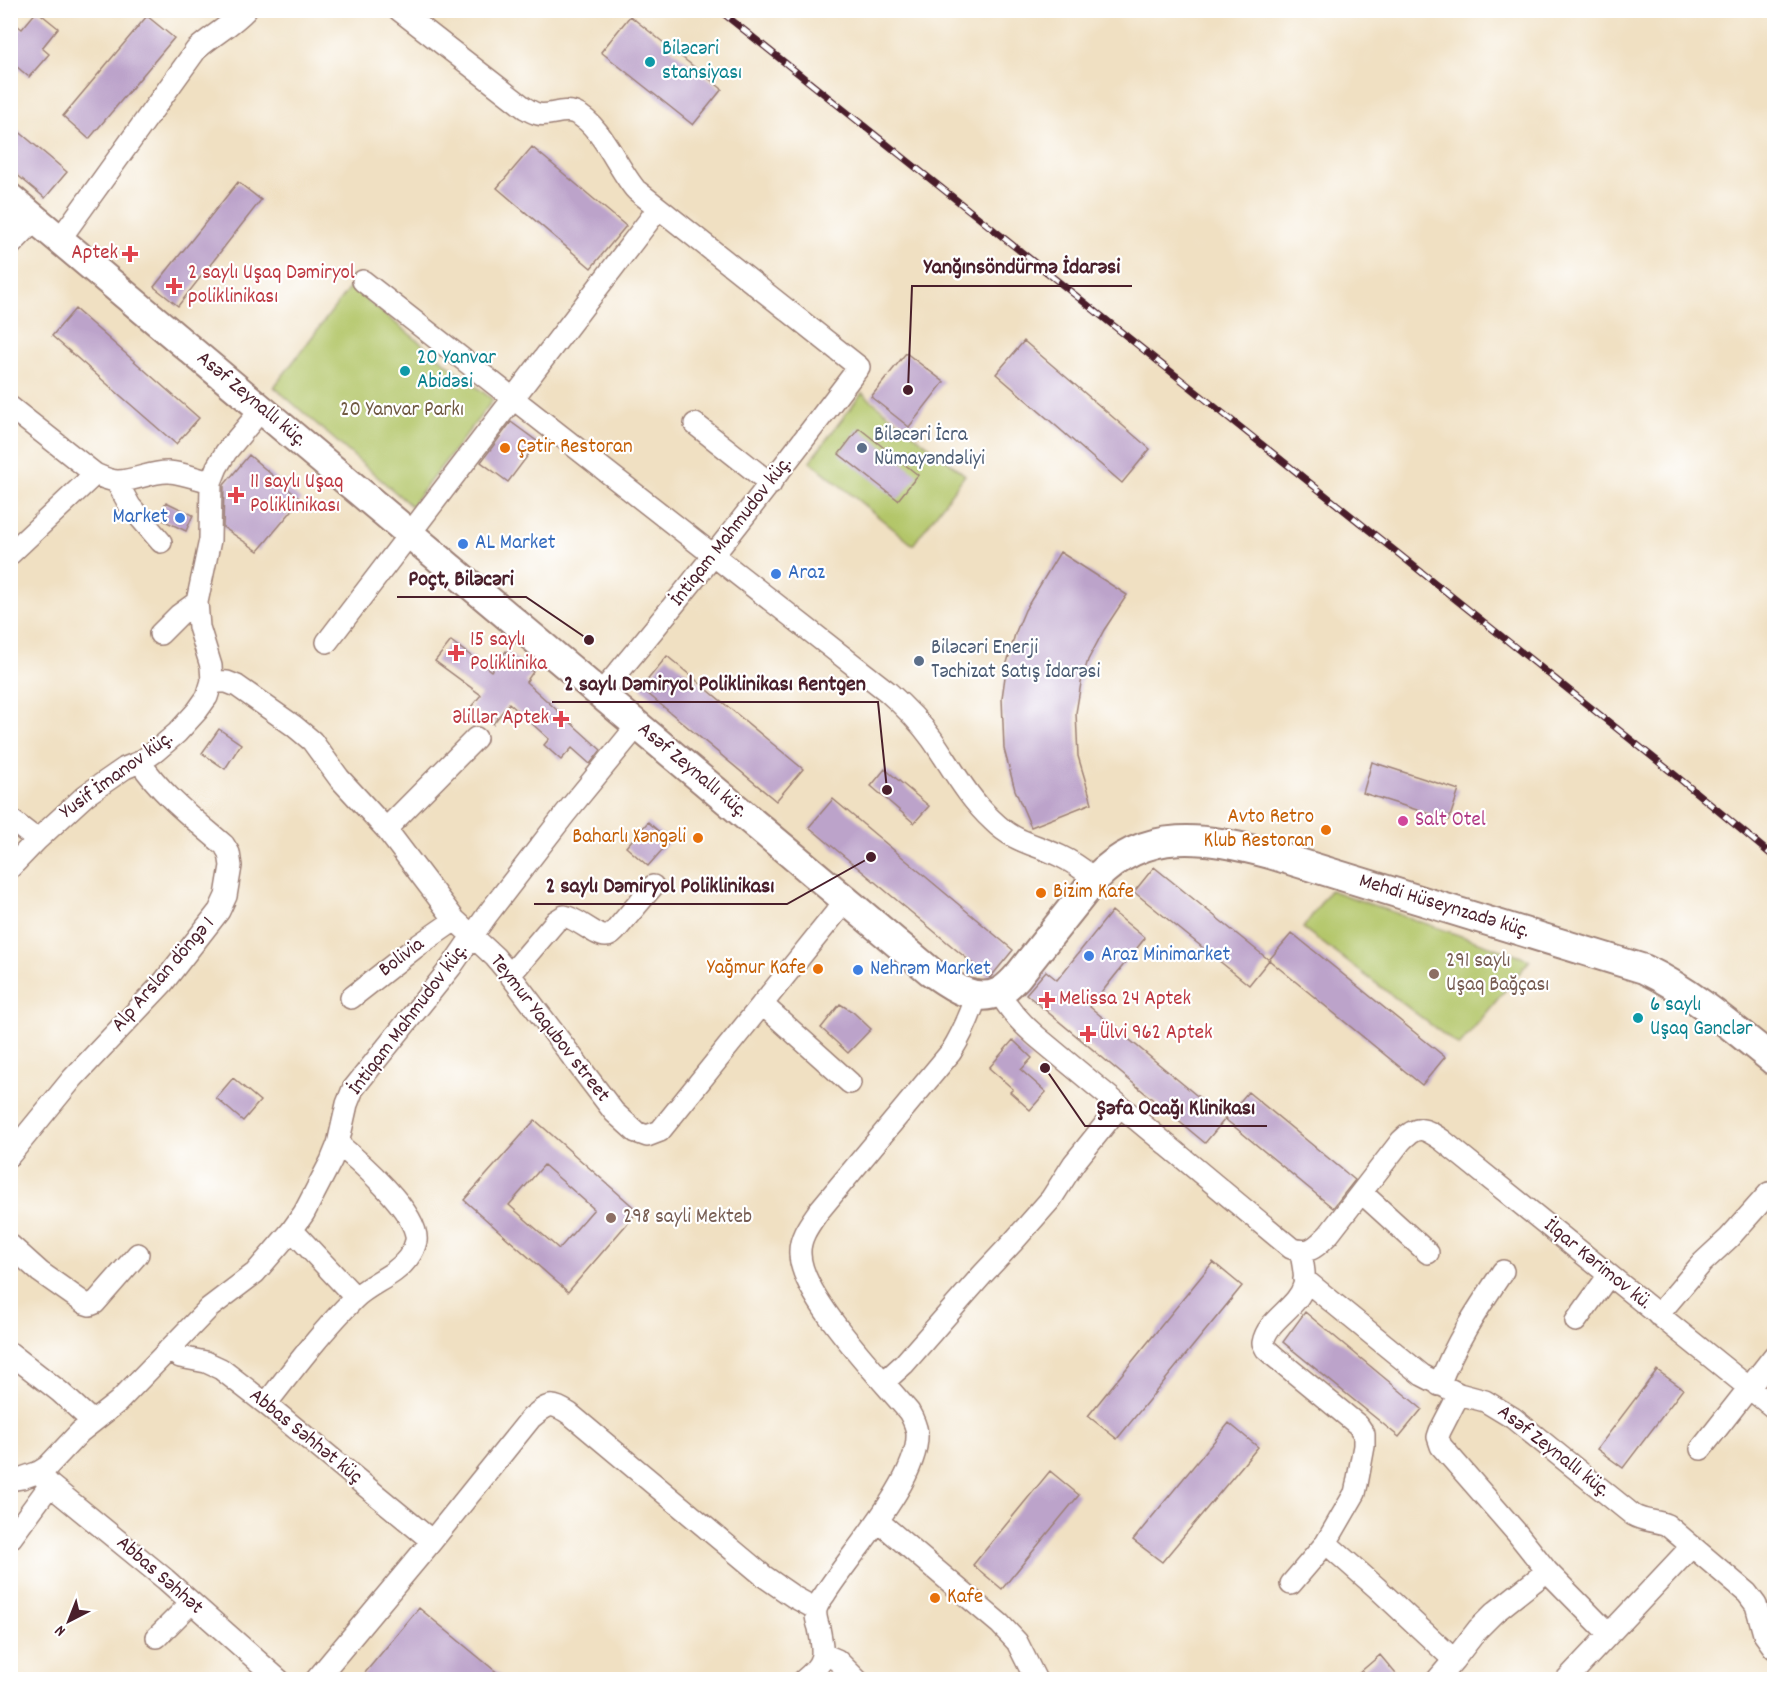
<svg xmlns="http://www.w3.org/2000/svg" width="1785" height="1690" viewBox="0 0 1785 1690" font-family="Dekko,sans-serif">
<rect width="100%" height="100%" fill="#fff"/>
<filter id="ink" filterUnits="userSpaceOnUse"><feTurbulence type="fractalNoise" baseFrequency=".0167" numOctaves="2"/><feDisplacementMap in="SourceGraphic" scale="12" xChannelSelector="R" yChannelSelector="G"/><feConvolveMatrix kernelMatrix="1 2 1 2 8 2 1 2 1" color-interpolation-filters="sRGB"/></filter>
<filter id="wash" filterUnits="userSpaceOnUse"><feTurbulence type="fractalNoise" baseFrequency=".008" numOctaves="4" result="noise"/><feDisplacementMap in="SourceGraphic" scale="24" xChannelSelector="R" yChannelSelector="G"/><feGaussianBlur stdDeviation="1.35" result="paint"/><feColorMatrix in="noise" values="0 0 0 0 0 0 0 0 0 0 0 0 0 0 0 0 0 1.4 0 .05"/><feComposite in="paint" operator="in"/></filter>
<g filter="url(#wash)">
<rect width="100%" height="100%" fill="#f0e0c2"/>
<path fill="#b3c669" stroke="#7e724a" stroke-width="1.5" d="M350 287 493 400 411 506 274 387Z
M862 393 965 475 913 545 810 461Z
M1330 890 1530 960 1459 1046 1303 928Z"/>
<g id="blocks">
<path fill="#bca3ca" fill-rule="evenodd" d="M37 11 58 28 42 48 49 54 29 77 10 61V20L22 29Z
M147 16 174 38 89 139 63 116Z
M630 16 722 89 693 125 601 52Z
M10 124 67 172 45 198 10 169Z
M532 147 626 226 591 268 497 188Z
M238 182 261 200 178 306 154 287Z
M75 309 199 418 176 444 52 336Z
M1024 341 1150 449 1122 483 996 374Z
M906 353 944 382 909 427 871 397Z
M511 422 538 442 508 482 481 462Z
M859 428 918 475 898 500 839 454Z
M249 455 301 500 258 551 223 527 224 485Z
M166 502 193 515 186 531 158 518Z
M1060 552 1127 595 1104 630 1088 660 1081 683 1076 713 1078 756 1092 803 1031 827 1015 790 1004 749 1002 698 1007 663 1015 634 1025 610Z
M451 641 491 671 506 651 533 672 526 682 601 750 590 764 572 748 561 760 544 745 549 739 509 703 493 724 471 707 481 695 435 661Z
M667 656 803 769 776 801 641 688Z
M219 729 241 744 225 769 202 753Z
M1372 762 1459 790 1449 820 1363 793Z
M885 769 929 806 914 823 871 786Z
M833 799 1013 950 990 978 809 827Z
M648 822 670 841 648 866 626 847Z
M1154 867 1269 960 1249 985 1134 892Z
M1112 911 1145 938 1090 1007 1225 1119 1205 1143 1026 994 1046 971 1057 980Z
M1292 933 1445 1057 1422 1085 1269 960Z
M840 1004 853 1012 871 1029 848 1053 821 1028Z
M1013 1040 1032 1058 1021 1070 1046 1092 1030 1110 1010 1092 1013 1089 989 1068Z
M233 1078 260 1101 243 1121 216 1098Z
M1248 1092 1355 1180 1333 1208 1225 1119Z
M535 1120 638 1211 568 1292 464 1200ZM544 1165 594 1209 559 1249 509 1205Z
M1213 1262 1242 1286 1117 1439 1088 1416Z
M1305 1312 1422 1409 1399 1437 1283 1342Z
M1657 1370 1683 1389 1623 1468 1597 1449Z
M1229 1423 1258 1447 1162 1562 1133 1540Z
M1050 1471 1079 1495 1002 1589 973 1565Z
M419 1608 506 1680H359Z
M1380 1655 1401 1680H1351Z"/>
</g>
</g>
<g filter="url(#ink)">
<use href="#blocks" fill-opacity="0" stroke="#9d8076" stroke-width="1.5"/>
<g fill="none" stroke-linecap="round" stroke-linejoin="round">
<defs>
<path id="street" d="M399 10 525 108C529 110 533 113 538 114 550 117 562 108 575 113 601 124 617 168 636 190L859 367C775 478 690 588 600 694
M60 239 196 50C212 35 231 26 246 10
M10 246 36 219
M363 281 888 692C904 706 919 721 932 739 951 766 967 797 992 820 1015 843 1033 843 1060 856 1073 862 1084 870 1095 879
M10 407 95 474C102 477 110 481 118 481 135 481 152 471 169 472 183 473 198 479 211 482
M695 424 771 484
M116 481 130 506 161 542
M10 554 95 474
M160 634 179 615 197 602
M327 642 658 209
M212 681 227 682 237 686 294 726 312 741 339 778 386 829 455 920 495 957 510 975 614 1112 636 1132 647 1136 660 1131 846 900
M10 819 37 840
M386 829 476 738
M10 868 37 840 86 795 125 768 140 762 156 751 177 733 197 711 207 697 212 681 211 666 199 627 197 602 210 540 211 482 217 467 226 452 262 409
M510 975 556 921 564 916C577 918 597 937 606 936 610 936 612 934 615 931L653 886
M999 992C1009 1010 1021 1023 1036 1036L1291 1248C1310 1255 1316 1247 1329 1234L1401 1141C1418 1124 1424 1128 1442 1140L1774 1408
M351 998 416 947 455 920
M762 1004 850 1083
M10 1155 73 1078 162 984 219 911 226 896 231 866 229 853 224 845C194 819 162 795 140 762
M1362 1193 1428 1253
M292 1230 355 1297
M10 1245 40 1272 84 1303 90 1305 95 1303 138 1254
M1301 1252C1302 1262 1306 1275 1304 1285 1298 1308 1267 1319 1263 1343L1266 1349 1275 1357 1358 1425 1364 1434V1446L1357 1484 1355 1493 1326 1543 1376 1587 1454 1660 1478 1629 1494 1613 1547 1571
M1304 1279 1422 1375 1459 1394 1485 1401 1513 1418 1633 1515C1645 1522 1655 1520 1667 1525L1747 1593 1756 1605 1764 1634 1774 1648
M1658 1315 1702 1263 1729 1238 1769 1193
M1576 1321 1609 1275
M168 1350 180 1357 206 1362 221 1369 266 1404 432 1541
M10 1353 60 1392 93 1422
M884 1382 904 1364 982 1275 1013 1242 1051 1199 1074 1163 1119 1107
M1439 1385C1456 1341 1477 1310 1503 1271
M1459 1394 1440 1431 1438 1437 1441 1446 1516 1532 1547 1571 1609 1634
M266 1404C294 1368 322 1331 354 1299 370 1283 394 1277 408 1258 411 1254 415 1246 416 1241 420 1214 358 1160 338 1144
M1701 1449 1774 1356
M39 1472 50 1485 165 1579 279 1680
M10 1480 22 1478 39 1472 47 1467 80 1432 118 1402 209 1308 255 1273 292 1230 304 1213 331 1161 338 1144 347 1104 353 1089 451 967 487 915 565 814 637 726
M878 1521 1000 1624 1017 1642 1036 1680
M11 1538 50 1485
M1291 1584 1326 1543
M157 1637 191 1603
M823 1654 837 1660 857 1680
M316 1680 432 1541 531 1418C549 1403 551 1402 570 1414L765 1577 794 1597 816 1609
M804 1680C826 1662 824 1654 819 1628 817 1622 815 1616 816 1610 817 1605 822 1598 825 1594 849 1555 920 1479 917 1433 916 1425 913 1419 909 1412 880 1377 801 1297 800 1254 799 1238 809 1225 818 1212L951 1052C963 1033 970 1016 977 995
M1437 1680 1454 1660
M1566 1680 1692 1546"/>
<path id="secondary" d="M10 198 930 971C949 984 974 1004 999 992 1006 989 1011 983 1017 977L1095 879C1147 826 1205 837 1270 854L1644 969C1692 992 1733 1028 1774 1061"/>
</defs>
<use href="#street" stroke="#9d8076" stroke-width="24"/>
<use href="#secondary" stroke="#9d8076" stroke-width="32"/>
<use href="#street" stroke="#fff" stroke-width="21"/>
<use href="#secondary" stroke="#fff" stroke-width="28"/>
<defs>
<path id="rail" d="M719 10 1675 775 1774 857"/>
</defs>
<use href="#rail" stroke="#4a1f2b" stroke-width="7"/>
<use href="#rail" stroke="#fff" stroke-width="4.5" stroke-dasharray="14" stroke-linecap="butt"/>
</g>
</g>
<g fill="#0f9aa8" stroke="#fff" stroke-width="2">
<circle cx="650" cy="62" r="6"/>
<circle cx="405" cy="371" r="6"/>
<circle cx="1638" cy="1018" r="6"/>
</g>
<g fill="#e0444e" stroke="#fff" stroke-width="2">
<path d="M127 245h6v6h6v6h-6v6h-6v-6h-6v-6h6z"/>
<path d="M171 277h6v6h6v6h-6v6h-6v-6h-6v-6h6z"/>
<path d="M233 486h6v6h6v6h-6v6h-6v-6h-6v-6h6z"/>
<path d="M453 644h6v6h6v6h-6v6h-6v-6h-6v-6h6z"/>
<path d="M558 710h6v6h6v6h-6v6h-6v-6h-6v-6h6z"/>
<path d="M1044 991h6v6h6v6h-6v6h-6v-6h-6v-6h6z"/>
<path d="M1085 1025h6v6h6v6h-6v6h-6v-6h-6v-6h6z"/>
</g>
<g fill="#e8710a" stroke="#fff" stroke-width="2">
<circle cx="505" cy="448" r="6"/>
<circle cx="1326" cy="830" r="6"/>
<circle cx="698" cy="838" r="6"/>
<circle cx="1041" cy="893" r="6"/>
<circle cx="818" cy="969" r="6"/>
<circle cx="935" cy="1598" r="6"/>
</g>
<g fill="#5c6f8a" stroke="#fff" stroke-width="2">
<circle cx="862" cy="448" r="6"/>
<circle cx="919" cy="661" r="6"/>
</g>
<g fill="#3f7fe0" stroke="#fff" stroke-width="2">
<circle cx="180" cy="518" r="6"/>
<circle cx="463" cy="544" r="6"/>
<circle cx="776" cy="574" r="6"/>
<circle cx="1089" cy="956" r="6"/>
<circle cx="858" cy="970" r="6"/>
</g>
<circle fill="#d1479c" stroke="#fff" stroke-width="2" cx="1403" cy="821" r="6"/>
<g fill="#8d6e63" stroke="#fff" stroke-width="2">
<circle cx="1434" cy="974" r="6"/>
<circle cx="611" cy="1218" r="6"/>
</g>
<g text-anchor="middle" dominant-baseline="central" stroke-width="4.5" stroke-linejoin="round" paint-order="stroke">
<g font-size="21" fill="#0d838f" stroke="#fff" text-anchor="start">
<text x="662" y="50">Biləcəri<tspan x="662" dy="24">stansiyası</tspan></text>
<text x="417" y="359">20 Yanvar<tspan x="417" dy="24">Abidəsi</tspan></text>
<text x="1650" y="1006">6 saylı<tspan x="1650" dy="24">Uşaq Gənclər</tspan></text>
</g>
<g font-size="21" fill="#be3a42" stroke="#fff" text-anchor="start">
<text x="118" y="254" text-anchor="end">Aptek</text>
<text x="188" y="274">2 saylı Uşaq Dəmiryol<tspan x="188" dy="24">poliklinikası</tspan></text>
<text x="250" y="483">11 saylı Uşaq<tspan x="250" dy="24">Poliklinikası</tspan></text>
<text x="470" y="641">15 saylı<tspan x="470" dy="24">Poliklinika</tspan></text>
<text x="549" y="719" text-anchor="end">Əlillər Aptek</text>
<text x="1059" y="1000">Melissa 24 Aptek</text>
<text x="1100" y="1034">Ülvi 962 Aptek</text>
</g>
<g font-size="21" fill="#4a1f2b" stroke="#fff">
<text transform="translate(251 400) rotate(40)">Asəf Zeynallı küç.</text>
<text transform="translate(732 532) rotate(-52)">İntiqam Mahmudov küç.</text>
<text transform="translate(692 771) rotate(40)">Asəf Zeynallı küç.</text>
<text transform="translate(117 776) rotate(-36)">Yusif İmanov küç.</text>
<text transform="translate(1444 907) rotate(17)">Mehdi Hüseynzadə küç.</text>
<text transform="translate(402 958) rotate(-37)">Bolivia</text>
<text transform="translate(164 975) rotate(-49)">Alp Arslan döngə 1</text>
<text transform="translate(409 1020) rotate(-53)">İntiqam Mahmudov küç.</text>
<text transform="translate(549 1029) rotate(52)">Teymur Yaqubov street</text>
<text transform="translate(1597 1265) rotate(39)">İlqar Kərimov kü.</text>
<text transform="translate(305 1437) rotate(39)">Abbas Səhhət küç</text>
<text transform="translate(1553 1452) rotate(38)">Asəf Zeynallı küç.</text>
<text transform="translate(159 1576) rotate(41)">Abbas Səhhət</text>
</g>
<g font-size="21" fill="#6f5941" stroke="#fff">
<text x="402" y="411">20 Yanvar Parkı</text>
</g>
<g font-size="21" fill="#4e5e75" stroke="#fff" text-anchor="start">
<text x="874" y="436">Biləcəri İcra<tspan x="874" dy="24">Nümayəndəliyi</tspan></text>
<text x="931" y="649">Biləcəri Enerji<tspan x="931" dy="24">Təchizat Satış İdarəsi</tspan></text>
</g>
<g font-size="21" fill="#c56008" stroke="#fff" text-anchor="start">
<text x="517" y="448">Çətir Restoran</text>
<text x="1314" y="818" text-anchor="end">Avto Retro<tspan x="1314" dy="24">Klub Restoran</tspan></text>
<text x="686" y="838" text-anchor="end">Baharlı Xəngəli</text>
<text x="1053" y="893">Bizim Kafe</text>
<text x="806" y="969" text-anchor="end">Yağmur Kafe</text>
<text x="947" y="1598">Kafe</text>
</g>
<g font-size="21" fill="#366cbe" stroke="#fff" text-anchor="start">
<text x="168" y="518" text-anchor="end">Market</text>
<text x="475" y="544">AL Market</text>
<text x="788" y="574">Araz</text>
<text x="1101" y="956">Araz Minimarket</text>
<text x="870" y="970">Nehrəm Market</text>
</g>
<g font-size="21" fill="#b23c85" stroke="#fff" text-anchor="start">
<text x="1415" y="821">Salt Otel</text>
</g>
<g font-size="21" fill="#785e54" stroke="#fff" text-anchor="start">
<text x="1446" y="962">291 saylı<tspan x="1446" dy="24">Uşaq Bağçası</tspan></text>
<text x="623" y="1218">298 sayli Mekteb</text>
</g>
</g>
<path fill="none" stroke="#4a1f2b" stroke-width="2" d="M908 390L912 286H1132M589 640L526 597H397M887 790L878 702H552M871 857L787 904H534M1045 1068L1085 1126H1267"/>
<g fill="#4a1f2b" stroke="#fff" stroke-width="2">
<circle cx="908" cy="390" r="6"/>
<circle cx="589" cy="640" r="6"/>
<circle cx="887" cy="790" r="6"/>
<circle cx="871" cy="857" r="6"/>
<circle cx="1045" cy="1068" r="6"/>
</g>
<g font-size="22" text-anchor="middle" font-weight="bold" fill="#4a1f2b" stroke="#fff" stroke-width="4.5" stroke-linejoin="round" paint-order="stroke">
<text x="1022" y="273">Yanğınsöndürmə İdarəsi</text>
<text x="461" y="585">Poçt, Biləcəri</text>
<text x="715" y="690">2 saylı Dəmiryol Poliklinikası Rentgen</text>
<text x="660" y="892">2 saylı Dəmiryol Poliklinikası</text>
<text x="1176" y="1114">Şəfa Ocağı Klinikası</text>
</g>
<rect width="1785" height="1690" fill="none" stroke="#fff" stroke-width="36"/>
<g transform="translate(69 1621) rotate(222)" stroke="#ffffff" stroke-width="4.5" paint-order="stroke">
<path d="M0-4.5L10 22L0 15L-10 22Z" fill="#4a1f2b"/>
<text y="-9" font-size="16" font-weight="bold" text-anchor="middle" fill="#4a1f2b">N</text>
</g>
</svg>
